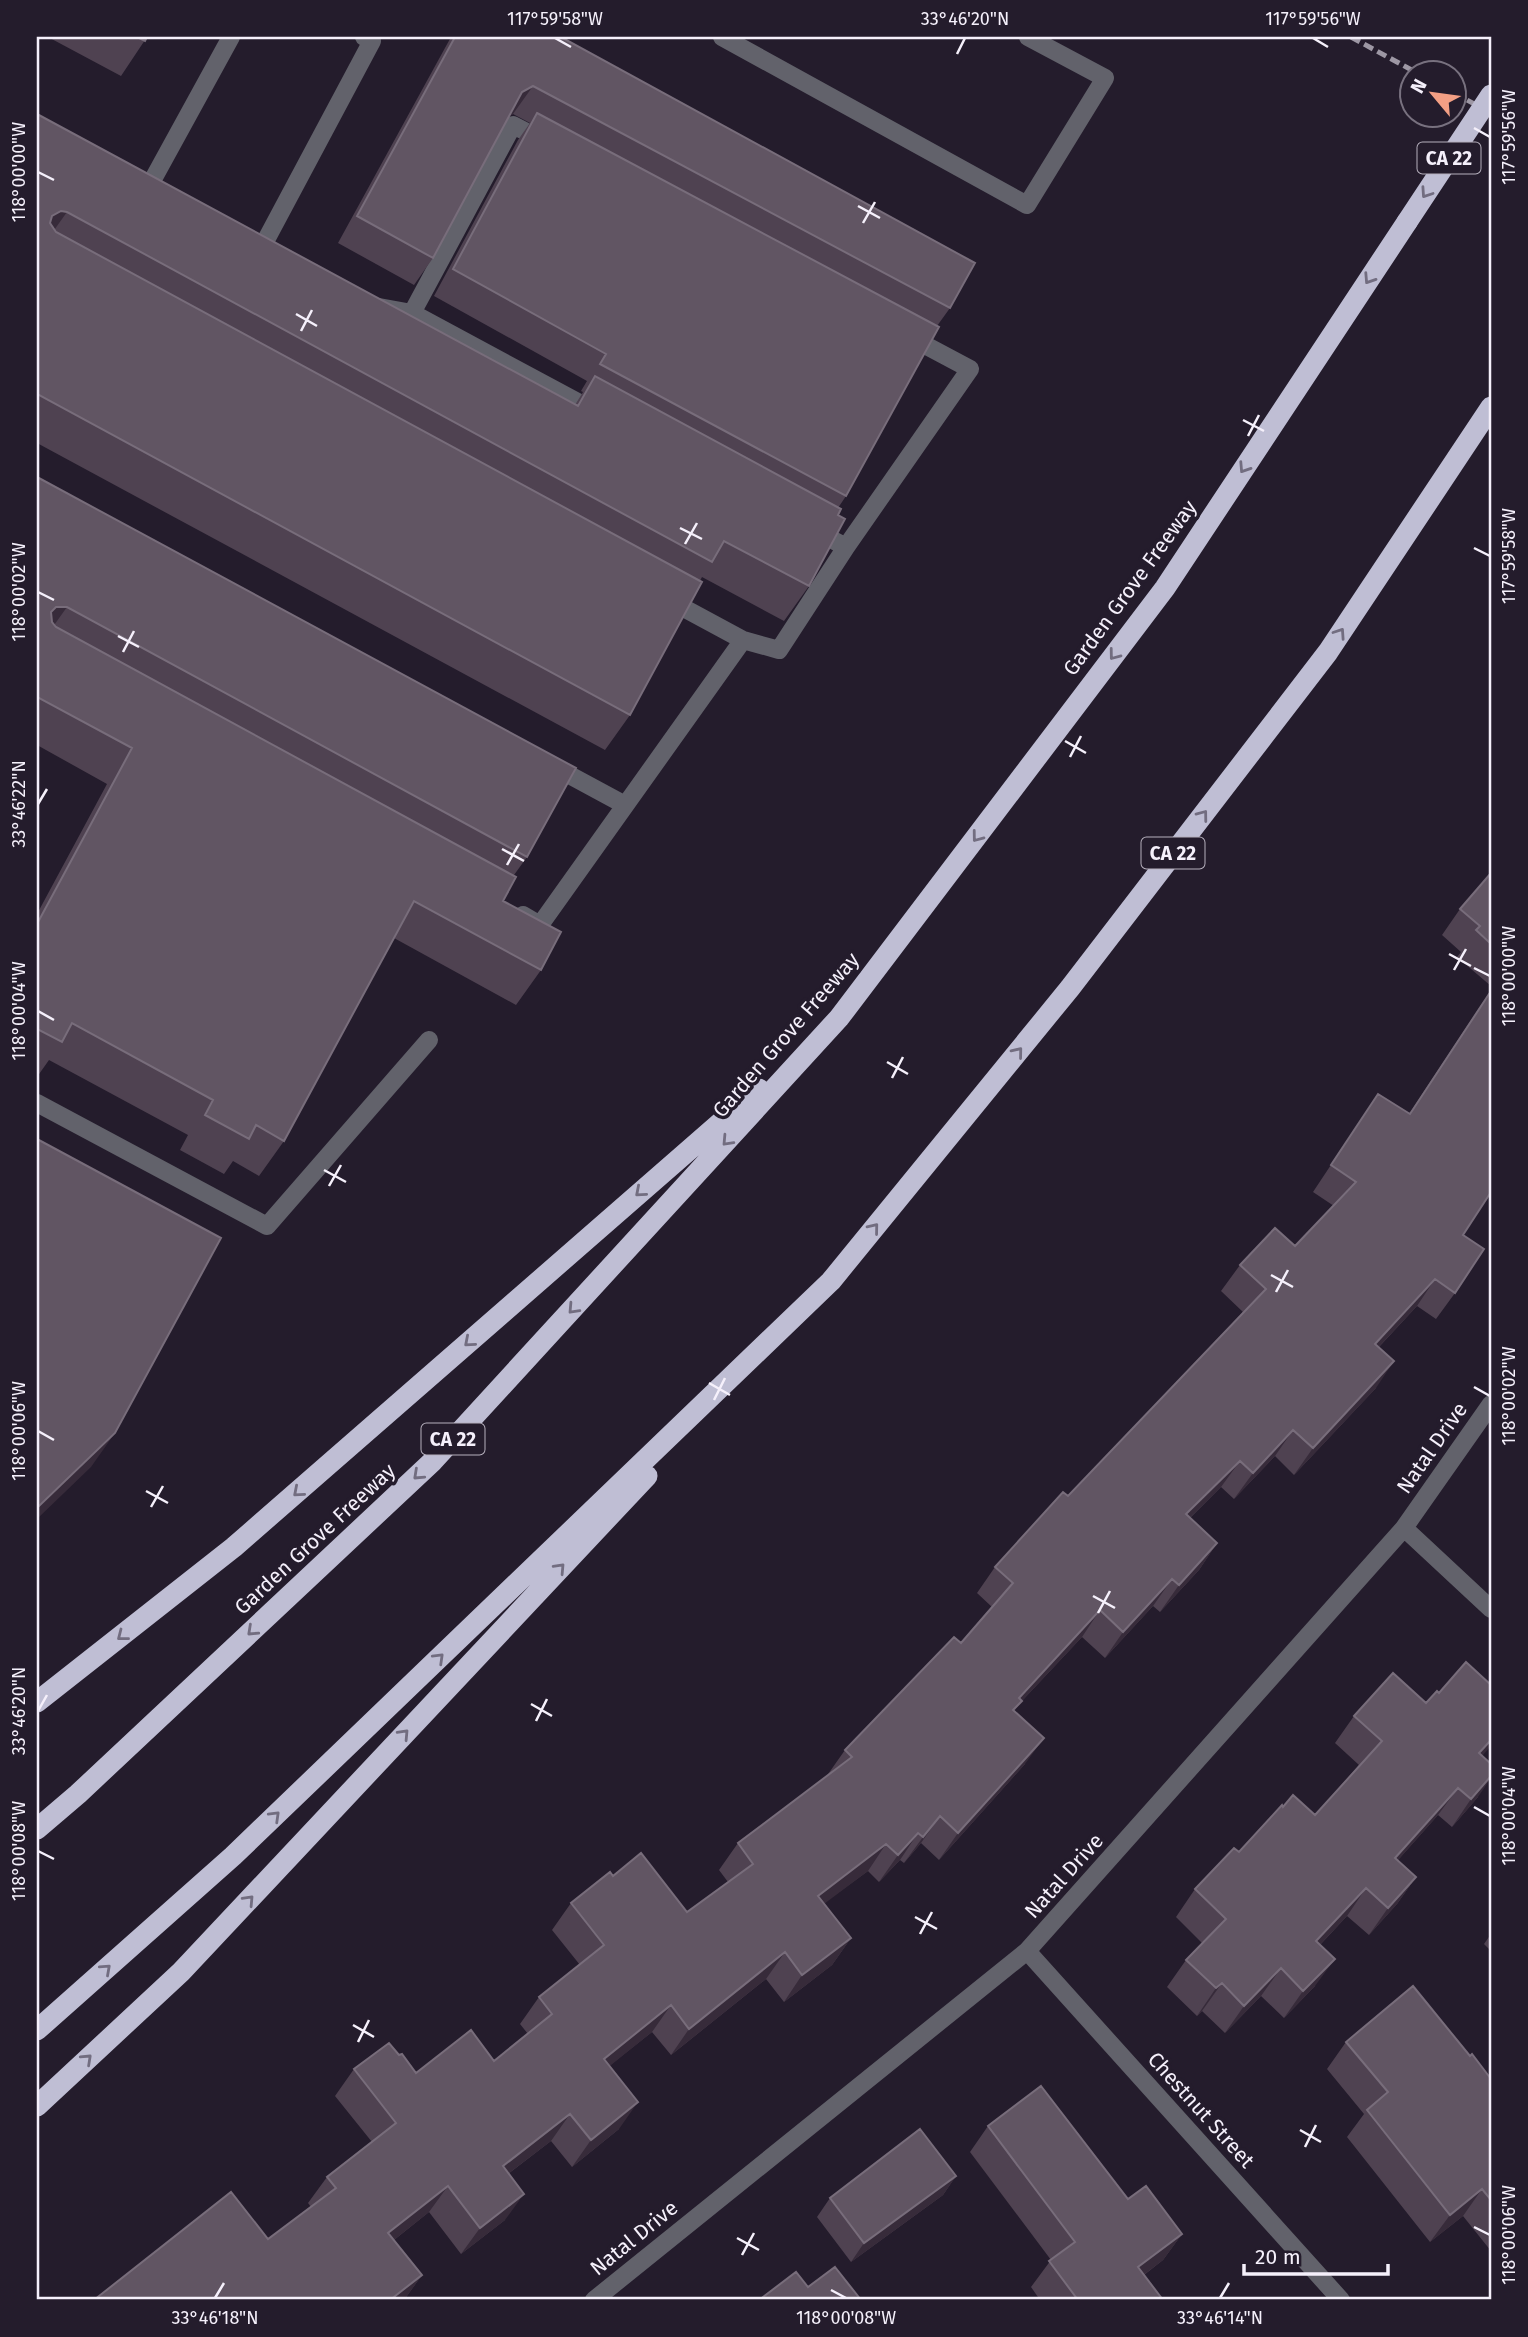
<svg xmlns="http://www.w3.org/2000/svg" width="1528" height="2337" viewBox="0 0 1528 2337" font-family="'Fira Sans',sans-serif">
<rect width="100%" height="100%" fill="#241c2c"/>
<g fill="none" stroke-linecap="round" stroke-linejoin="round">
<path stroke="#62626b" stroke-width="18" d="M722 37 1027 205 1105 78 1028 37
M146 192 231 37
M259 253 372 41 364 37
M379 307 412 313 598 413
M412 313 513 125 544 141
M846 547 970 369 908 336
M743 640 779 650 846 547 814 530
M551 765 625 805
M523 915 540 925 743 640 667 599
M37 1103 267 1226 429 1040"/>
<path stroke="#62626b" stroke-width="18" d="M1404 1528 1491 1609
M1027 1951 1341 2300
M594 2300 1027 1951 1404 1528 1491 1404"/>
<path stroke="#bfbed4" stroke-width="21" d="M37 1702 234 1547 759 1089
M37 1829 78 1794 433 1461 839 1018 1165 588 1407 222
M37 2030 233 1856 831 1281 1070 988 1328 652 1491 407
M37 2106 181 1972 647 1476"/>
<path stroke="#9d97a4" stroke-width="5" stroke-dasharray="10 5" stroke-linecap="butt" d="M1351 37 1419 74
M1454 93 1491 113"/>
<path stroke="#bfbed4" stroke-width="21" d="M1407 222 1491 95"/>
</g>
<path fill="#4f4251" d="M48 37H147L121 76Z
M451 37H561L950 308 937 326 846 496 838 508V515L809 586 784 621 702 577 630 715 605 750 37 443V114L575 405 583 392 581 391 587 381 434 296 518 140 530 123 513 114 509 116 433 258 414 285 338 243Z
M37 477 527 857 514 875 503 901 541 970 516 1005 394 938 284 1141 259 1176 233 1161 224 1174 180 1150 188 1135 49 1060 37 1077V914L107 784 37 745Z
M1491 873V986L1457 957 1461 952 1442 935 1460 909Z
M1491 990V1192L1463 1235 1455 1293 1436 1319 1417 1306 1379 1347 1376 1388 1294 1475 1275 1456 1234 1499 1221 1487 1190 1518 1217 1543 1199 1570 1160 1612 1153 1606 1105 1658 1082 1637 1020 1703 1014 1711 1025 1764 939 1860 921 1843 904 1863 900 1860 879 1882 868 1871 824 1903 851 1938 832 1965 784 2002 766 1979 671 2055 652 2032 609 2066 619 2129 572 2167 551 2141 508 2174 505 2220 461 2254 429 2212 394 2240 422 2275 404 2300H94L268 2239 311 2207 308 2203 327 2177 372 2142 335 2096 354 2069 399 2055 416 2073 494 2061 528 2034 520 2024 539 1997 580 1965 552 1930 571 1903 613 1876 687 1912 728 1882 719 1870 738 1843 826 1777 845 1750 961 1643 992 1607 977 1593 995 1567 1068 1496 1243 1312 1221 1291 1240 1265 1295 1246 1334 1206 1313 1192 1378 1094 1409 1114Z
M1354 1716 1482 1756 1478 1797 1452 1827 1438 1815 1398 1860 1416 1877 1397 1904 1369 1935 1347 1916 1320 1945 1315 1986 1284 2018 1261 1996 1225 2033 1202 2011 1197 2016 1167 1987 1186 1960 1202 1943 1176 1917 1195 1889 1239 1852 1283 1807 1315 1815 1359 1765 1335 1743Z
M1491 1934V1951L1484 1944Z
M1346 2042 1470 2056 1491 2079V2251L1463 2216 1430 2242 1347 2137 1364 2114 1327 2069Z
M988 2126 1128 2199 1182 2234 1163 2260 1144 2275 1163 2300H1040L1031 2287 1051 2260 970 2152Z
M956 2176 943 2195 851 2262 817 2217 830 2198Z"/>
<path fill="#372b3a" d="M533 86 513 114 503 120 522 92Z
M61 211 67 212 42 247 52 216Z
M56 607H67L42 642 51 612Z
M1435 1279 1417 1306 1357 1370 1375 1344Z
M1394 1361 1376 1388 1294 1475 1313 1448Z
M1293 1430 1275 1456 1234 1499 1253 1473Z
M115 1433 91 1467 37 1519V1508Z
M1240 1461 1221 1487 1167 1540 1186 1514Z
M1217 1543 1199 1570 1160 1612 1179 1585Z
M1172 1579 1153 1606 1105 1658 1123 1632Z
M1100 1610 1082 1637 1020 1703 1003 1727 1019 1698Z
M1044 1738 1025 1764 939 1860 958 1833Z
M1491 1740V1746L1460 1781 1479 1753Z
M1491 1776V1778L1478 1797 1452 1827 1471 1799Z
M1458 1788 1438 1815 1376 1885 1395 1858Z
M940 1816 921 1843 904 1863 923 1837Z
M918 1833 900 1860 879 1882 898 1855Z
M886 1844 868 1871 800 1922 818 1896Z
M1416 1877 1397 1904 1369 1935 1388 1908Z
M1366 1888 1347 1916 1297 1969 1316 1941Z
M851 1938 832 1965 784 2002 802 1975Z
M785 1952 766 1979 671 2055 689 2029Z
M1335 1959 1315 1986 1284 2018 1303 1991Z
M1281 1968 1261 1996 1225 2033 1244 2006Z
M1222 1983 1202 2011 1197 2016 1216 1988Z
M671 2005 652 2032 585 2086 604 2059Z
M638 2102 619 2129 572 2167 591 2140Z
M570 2114 551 2141 484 2192 503 2166Z
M956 2176 943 2195 851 2262 864 2243Z
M448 2186 429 2212 370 2259 388 2233Z
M1482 2189 1463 2216 1430 2242 1450 2215Z
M524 2194 505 2220 461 2254 480 2228Z
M1182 2234 1163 2260 1120 2293 1138 2267Z
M422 2275 404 2300H390Z"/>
<path fill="#615563" stroke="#786d7b" stroke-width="2" d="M137 37H147L145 41Z
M455 37H561L975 263 950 308 533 86 522 92 433 258 357 216Z
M537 113 939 327 846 496 600 364 606 354 453 269Z
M37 114 578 406 595 376 841 509 838 515 845 519 809 586 724 541 712 562 67 212 61 211 52 216 50 223 56 232 702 582 630 715 37 394Z
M37 477 576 768 527 857 67 607H56L51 612 52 622 56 627 516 877 503 901 561 932 541 970 414 901 284 1141 256 1125 249 1139 205 1115 213 1100 72 1023 62 1042 37 1029V924L132 748 37 697Z
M1491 873V944L1476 930 1480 926 1460 909Z
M1491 991V1192L1463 1235 1484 1249 1455 1293 1435 1279 1375 1344 1394 1361 1313 1448 1293 1430 1253 1473 1240 1461 1186 1514 1217 1543 1179 1585 1172 1579 1123 1632 1100 1610 1019 1698 1022 1701 1013 1710 1044 1738 958 1833 940 1816 923 1837 918 1833 898 1855 886 1844 818 1896 851 1938 802 1975 785 1952 689 2029 671 2005 604 2059 638 2102 591 2140 570 2114 503 2166 524 2194 480 2228 448 2186 388 2233 422 2275 390 2300H94L231 2192 268 2239 336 2188 327 2177 396 2123 354 2069 389 2043 399 2055 402 2054 416 2073 471 2030 494 2061 552 2014 539 1997 604 1945 571 1903 610 1872 613 1876 641 1853 687 1912 753 1864 738 1843 852 1757 845 1750 954 1637 961 1643 1013 1583 995 1567 1063 1492 1068 1496 1266 1289 1240 1265 1275 1228 1295 1246 1356 1182 1331 1165 1378 1094 1410 1114Z
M37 1139 221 1238 115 1433 37 1508Z
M1466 1662 1491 1685V1740L1479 1753 1491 1764V1776L1471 1799 1458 1788 1395 1858 1416 1877 1388 1908 1366 1888 1316 1941 1335 1959 1303 1991 1281 1968 1244 2006 1222 1983 1216 1988 1186 1960 1226 1919 1195 1889 1234 1848 1239 1852 1282 1805 1283 1807 1293 1795 1315 1815 1382 1741 1354 1716 1393 1673 1426 1703 1437 1691 1439 1693Z
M1413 1986 1470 2056 1472 2054 1491 2079V2200L1482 2189 1450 2215 1367 2110 1388 2092 1346 2042Z
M1041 2086 1128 2199 1146 2186 1182 2234 1138 2267 1163 2300H1078L1049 2261 1075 2242 988 2126Z
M920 2129 956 2176 864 2243 830 2198Z
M835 2267 861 2300H759L796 2272 808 2287Z"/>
<defs><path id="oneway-chevron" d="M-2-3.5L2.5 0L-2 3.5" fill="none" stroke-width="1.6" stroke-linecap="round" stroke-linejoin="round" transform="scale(1.75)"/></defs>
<g stroke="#726d80">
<use href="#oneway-chevron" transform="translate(1426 193) rotate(124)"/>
<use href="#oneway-chevron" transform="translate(1369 279) rotate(123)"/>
<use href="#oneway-chevron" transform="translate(1244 468) rotate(123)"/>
<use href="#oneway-chevron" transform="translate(1340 633) rotate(-56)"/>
<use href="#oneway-chevron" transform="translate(1114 655) rotate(127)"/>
<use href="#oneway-chevron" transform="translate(1203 815) rotate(-53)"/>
<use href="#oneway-chevron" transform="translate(977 837) rotate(127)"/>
<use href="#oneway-chevron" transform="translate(1018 1052) rotate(-51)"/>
<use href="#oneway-chevron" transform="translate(727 1141) rotate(133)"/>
<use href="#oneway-chevron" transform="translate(640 1192) rotate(139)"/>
<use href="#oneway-chevron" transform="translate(874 1228) rotate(-51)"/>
<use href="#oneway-chevron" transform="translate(573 1309) rotate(133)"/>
<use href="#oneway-chevron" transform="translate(469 1342) rotate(139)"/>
<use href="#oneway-chevron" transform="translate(418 1475) rotate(137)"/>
<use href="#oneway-chevron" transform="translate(298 1492) rotate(139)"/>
<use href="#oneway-chevron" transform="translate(560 1568) rotate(-47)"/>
<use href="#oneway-chevron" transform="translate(252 1631) rotate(137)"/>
<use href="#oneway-chevron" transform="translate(122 1636) rotate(142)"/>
<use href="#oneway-chevron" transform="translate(439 1658) rotate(-44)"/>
<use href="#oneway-chevron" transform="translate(404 1734) rotate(-47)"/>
<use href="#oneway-chevron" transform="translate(275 1816) rotate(-44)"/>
<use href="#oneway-chevron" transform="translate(249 1900) rotate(-47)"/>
<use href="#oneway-chevron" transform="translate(106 1969) rotate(-42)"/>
<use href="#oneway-chevron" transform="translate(87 2059) rotate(-43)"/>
</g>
<path fill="none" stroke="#f5f0fb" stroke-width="2.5" d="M555 38 571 47M1313 38 1328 47M957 54 965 38M1474 128 1490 137M38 172 54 180M858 206 880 218M863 223 875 202M296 314 317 326M301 331 312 310M1243 420 1264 431M1248 436 1259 415M680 528 702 539M685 544 697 523M1474 548 1490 556M38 592 54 600M118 636 139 647M123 652 134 631M1065 741 1086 753M1070 757 1081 736M38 804 47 789M502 849 524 861M507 865 519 844M1449 954 1471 966M1474 968 1490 976M1454 970 1466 949M38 1011 54 1020M887 1062 908 1074M892 1078 903 1057M324 1170 346 1182M329 1186 341 1165M1271 1275 1293 1287M1276 1292 1288 1270M709 1383 730 1395M1474 1387 1490 1396M714 1400 725 1378M38 1431 54 1440M146 1491 168 1503M151 1507 163 1486M1093 1596 1115 1608M1098 1613 1110 1591M531 1704 552 1716M38 1711 47 1695M536 1721 547 1699M1474 1807 1490 1816M38 1851 54 1859M915 1917 937 1929M920 1934 932 1912M353 2025 374 2037M358 2042 369 2020M1300 2130 1321 2142M1305 2147 1316 2125M1474 2227 1490 2235M737 2238 759 2250M742 2255 754 2233M831 2290 846 2298M215 2298 224 2283M1220 2298 1229 2283"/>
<g text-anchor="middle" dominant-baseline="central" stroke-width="7" stroke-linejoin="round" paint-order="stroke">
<g fill="#241c2c" stroke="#b6b0bd" stroke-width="2">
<rect x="1417.5" y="142.5" width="63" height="31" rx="5"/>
<rect x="1141.5" y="837.5" width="63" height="31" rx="5"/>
<rect x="421.5" y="1423.5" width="63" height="31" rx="5"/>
</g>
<g font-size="19" font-weight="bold" fill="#f5f0fb">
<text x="1449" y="158">CA 22</text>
<text x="1173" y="853">CA 22</text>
<text x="453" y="1439">CA 22</text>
</g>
<g font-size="21" fill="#f5f0fb" stroke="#241c2c">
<text transform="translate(1130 588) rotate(-54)">Garden Grove Freeway</text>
<text transform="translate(786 1035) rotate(-49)">Garden Grove Freeway</text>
<text transform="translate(1432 1448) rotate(-55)">Natal Drive</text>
<text transform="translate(315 1539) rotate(-43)">Garden Grove Freeway</text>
<text transform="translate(1064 1876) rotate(-48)">Natal Drive</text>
<text transform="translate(1201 2110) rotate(48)">Chestnut Street</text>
<text transform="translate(634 2238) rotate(-39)">Natal Drive</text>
</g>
</g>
<rect width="1528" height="2337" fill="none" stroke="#241c2c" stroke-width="77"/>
<g transform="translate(1433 94) rotate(299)"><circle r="33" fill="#241c2c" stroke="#78717f" stroke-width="2"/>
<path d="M0-5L12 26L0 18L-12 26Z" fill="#f39f84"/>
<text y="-10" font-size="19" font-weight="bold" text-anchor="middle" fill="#f5f0fb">N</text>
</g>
<path d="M1244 2264v10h144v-10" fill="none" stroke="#f5f0fb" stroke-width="3.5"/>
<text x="1255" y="2264" font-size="21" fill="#f5f0fb" stroke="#241c2c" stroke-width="5" paint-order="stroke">20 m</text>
<rect x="38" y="38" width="1452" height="2260" fill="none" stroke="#f5f0fb" stroke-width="2.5"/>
<g font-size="18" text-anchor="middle" fill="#f5f0fb">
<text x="555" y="25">117°59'58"W</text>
<text x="965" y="25">33°46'20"N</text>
<text x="1313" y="25">117°59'56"W</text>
<text transform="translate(1509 137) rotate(-90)" y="6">117°59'56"W</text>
<text transform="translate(19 172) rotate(-90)" y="6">118°00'00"W</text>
<text transform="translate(1509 556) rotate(-90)" y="6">117°59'58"W</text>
<text transform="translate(19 592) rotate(-90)" y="6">118°00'02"W</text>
<text transform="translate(19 804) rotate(-90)" y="6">33°46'22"N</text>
<text transform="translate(1509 976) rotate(-90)" y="6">118°00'00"W</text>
<text transform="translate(19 1011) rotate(-90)" y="6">118°00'04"W</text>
<text transform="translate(1509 1396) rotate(-90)" y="6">118°00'02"W</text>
<text transform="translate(19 1431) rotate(-90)" y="6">118°00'06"W</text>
<text transform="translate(19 1711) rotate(-90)" y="6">33°46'20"N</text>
<text transform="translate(1509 1816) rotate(-90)" y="6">118°00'04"W</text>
<text transform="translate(19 1851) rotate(-90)" y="6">118°00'08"W</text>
<text transform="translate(1509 2235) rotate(-90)" y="6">118°00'06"W</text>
<text x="215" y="2324">33°46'18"N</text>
<text x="846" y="2324">118°00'08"W</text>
<text x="1220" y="2324">33°46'14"N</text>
</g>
</svg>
